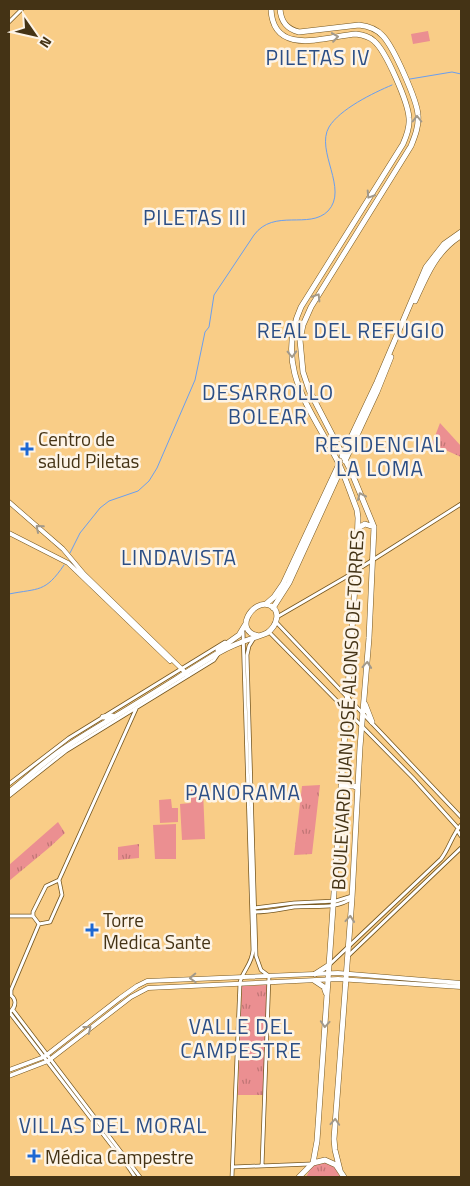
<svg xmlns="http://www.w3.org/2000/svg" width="470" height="1186" viewBox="0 0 470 1186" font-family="'Titillium Web',sans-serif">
<defs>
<pattern id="grass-tufts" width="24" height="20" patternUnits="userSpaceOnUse" patternTransform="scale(1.25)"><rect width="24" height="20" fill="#eb8f91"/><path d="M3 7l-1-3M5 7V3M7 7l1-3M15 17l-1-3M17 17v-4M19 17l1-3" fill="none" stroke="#c07575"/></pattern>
</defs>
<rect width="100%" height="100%" fill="#f9cd87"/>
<path fill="url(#grass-tufts)" d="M440 423 461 446V457L432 444Z
M320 785 312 854 294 855 302 786Z
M58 822 65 833 50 847 9 881V865Z
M139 844V858L118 860V847Z
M268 985 263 1095H238L242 986Z
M322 1162 334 1166 340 1177H306L312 1166Z"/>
<path fill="#eb8f91" d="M428 31 430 41 413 44 411 34Z
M191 790H203L205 839 182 840 180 804 191 803Z
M171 799 172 808H178V822L160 823 159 800Z
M176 824V859H155L153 825Z"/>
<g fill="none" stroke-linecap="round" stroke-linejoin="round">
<path stroke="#699eef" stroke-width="1" d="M410 79 452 72 461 74
M70 553 80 533 100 508 109 501 138 491 149 481 157 468 195 380 205 332 209 327 214 295 254 235C274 208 309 230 328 211 349 189 315 151 329 127 340 109 373 93 392 85
M9 594C39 588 45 593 64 565"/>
<defs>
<path id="tertiary" d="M9 22 22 9
M277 617 346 577 461 504
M276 622 461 817
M269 632 413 778 458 828
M254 638 249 646 247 655 256 956 261 970 269 976 262 1166
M9 784 69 738 225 642
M9 796 66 751 214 660 218 654
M457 830 461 836
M254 908 294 903 336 901 352 896
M255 912C269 912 281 909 294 907 313 905 336 910 352 898
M9 916H33
M33 916V912L46 886 59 880 136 709
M39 924 50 922 62 895 59 880
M348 956 461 848
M329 965 441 859C449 849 452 835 461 825
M9 994C16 998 17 1005 11 1011
M11 995V990L39 924 33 916
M13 1010 140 1177
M10 1013 129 1168 135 1177
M233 1167 310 1164
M232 1177 240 983C242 971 252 965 253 950L243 632"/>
<path id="secondary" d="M9 502 63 549 84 574 188 675
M9 533 68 563 170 661
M9 1070 44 1057 120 998 137 986 147 981 338 973 461 983
M9 1076 48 1061 131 997 148 988 338 979 461 987"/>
<path id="primary" d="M271 9C273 58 327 36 356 34 363 35 369 36 374 41 386 51 408 102 409 118 410 127 407 135 403 144L301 307C273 369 313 411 339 464 346 479 351 495 357 510L358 518 356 571 317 1141 313 1163
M280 9C281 22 287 29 299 32L359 25C368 26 377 29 383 36 394 48 417 100 418 115 419 126 415 136 411 146L311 307 303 325 300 340 303 372 309 390 351 471 374 527 369 638 360 747 352 898 334 1139 335 1150 340 1170
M415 301C426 277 435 253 459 237
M342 456 377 382 426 267 444 244 461 232
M345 461 377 392 391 357
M358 528 365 524 374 527
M266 604 274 597 283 584 339 464
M273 608 289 583 341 469
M218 650 239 635 245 625
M365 704 372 722
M103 717 112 716
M341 786H354L357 788
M9 792C27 778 44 762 63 749 86 733 110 720 134 705 162 688 190 670 218 653 229 647 241 642 253 638 258 636 263 635 267 633 277 626 282 610 269 605 253 599 232 631 259 636
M315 974 329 965
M315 981 324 987 326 993
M299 1177 313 1163 325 1160 336 1165 344 1177"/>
</defs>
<use href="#tertiary" stroke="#755721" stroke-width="4.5"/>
<use href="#secondary" stroke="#755721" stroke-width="5"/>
<use href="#primary" stroke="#755721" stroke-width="6"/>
<use href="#tertiary" stroke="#fff" stroke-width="3"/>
<use href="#secondary" stroke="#fff" stroke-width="4"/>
<use href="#primary" stroke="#fff" stroke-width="5"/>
</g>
<defs><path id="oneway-chevron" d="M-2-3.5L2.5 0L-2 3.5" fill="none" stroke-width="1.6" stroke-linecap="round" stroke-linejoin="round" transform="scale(1.25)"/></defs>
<g stroke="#a2998a">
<use href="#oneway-chevron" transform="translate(335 37) rotate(-8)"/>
<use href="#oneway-chevron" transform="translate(417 119) rotate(-90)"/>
<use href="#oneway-chevron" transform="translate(370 195) rotate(123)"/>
<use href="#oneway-chevron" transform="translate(317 297) rotate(-58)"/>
<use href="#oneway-chevron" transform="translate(292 354) rotate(88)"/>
<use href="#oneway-chevron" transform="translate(361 496) rotate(-114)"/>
<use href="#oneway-chevron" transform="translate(39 528) rotate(-139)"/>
<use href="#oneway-chevron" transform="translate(367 665) rotate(-85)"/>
<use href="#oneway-chevron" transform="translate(350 919) rotate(-85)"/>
<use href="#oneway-chevron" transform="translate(193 978) rotate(178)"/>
<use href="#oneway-chevron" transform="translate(325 1024) rotate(94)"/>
<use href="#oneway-chevron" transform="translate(88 1029) rotate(-38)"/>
<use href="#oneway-chevron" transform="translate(335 1122) rotate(-86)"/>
</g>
<g fill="#1d68d3" stroke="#fdf4e7" stroke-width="2">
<path d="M24.5 441.5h5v5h5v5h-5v5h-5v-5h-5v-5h5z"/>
<path d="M89.5 922.5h5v5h5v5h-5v5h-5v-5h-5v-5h5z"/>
<path d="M31.5 1148.5h5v5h5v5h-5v5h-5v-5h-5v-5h5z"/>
</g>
<g text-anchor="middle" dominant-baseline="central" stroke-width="5" stroke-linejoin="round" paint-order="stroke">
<g font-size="19" fill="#443315" stroke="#fdf4e7" text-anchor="start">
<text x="38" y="438">Centro de<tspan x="38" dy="22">salud Piletas</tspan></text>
<text x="103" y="919">Torre<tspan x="103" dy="22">Medica Sante</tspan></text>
<text x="45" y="1156">Médica Campestre</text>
</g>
<g font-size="19" fill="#443315" stroke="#fdf4e7">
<text transform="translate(347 710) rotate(-87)">BOULEVARD JUAN JOSÉ ALONSO DE TORRES</text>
</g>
<g font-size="21" letter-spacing="1" fill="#2b4e85" stroke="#fdf4e7">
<text x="318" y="57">PILETAS IV</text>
<text x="195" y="217">PILETAS III</text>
<text x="351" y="330">REAL DEL REFUGIO</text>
<text x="268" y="392">DESARROLLO<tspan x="268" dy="24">BOLEAR</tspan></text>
<text x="380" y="444">RESIDENCIAL<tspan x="380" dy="24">LA LOMA</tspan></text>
<text x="179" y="557">LINDAVISTA</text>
<text x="243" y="792">PANORAMA</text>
<text x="241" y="1026">VALLE DEL<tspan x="241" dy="24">CAMPESTRE</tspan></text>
<text x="113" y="1125">VILLAS DEL MORAL</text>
</g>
</g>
<rect width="470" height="1186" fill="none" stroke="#443315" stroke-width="20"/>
<g transform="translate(35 35) rotate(124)" stroke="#fdf4e7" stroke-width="4" paint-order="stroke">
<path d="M0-4L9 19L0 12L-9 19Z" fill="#443315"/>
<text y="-8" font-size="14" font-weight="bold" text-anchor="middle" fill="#443315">N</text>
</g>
</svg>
